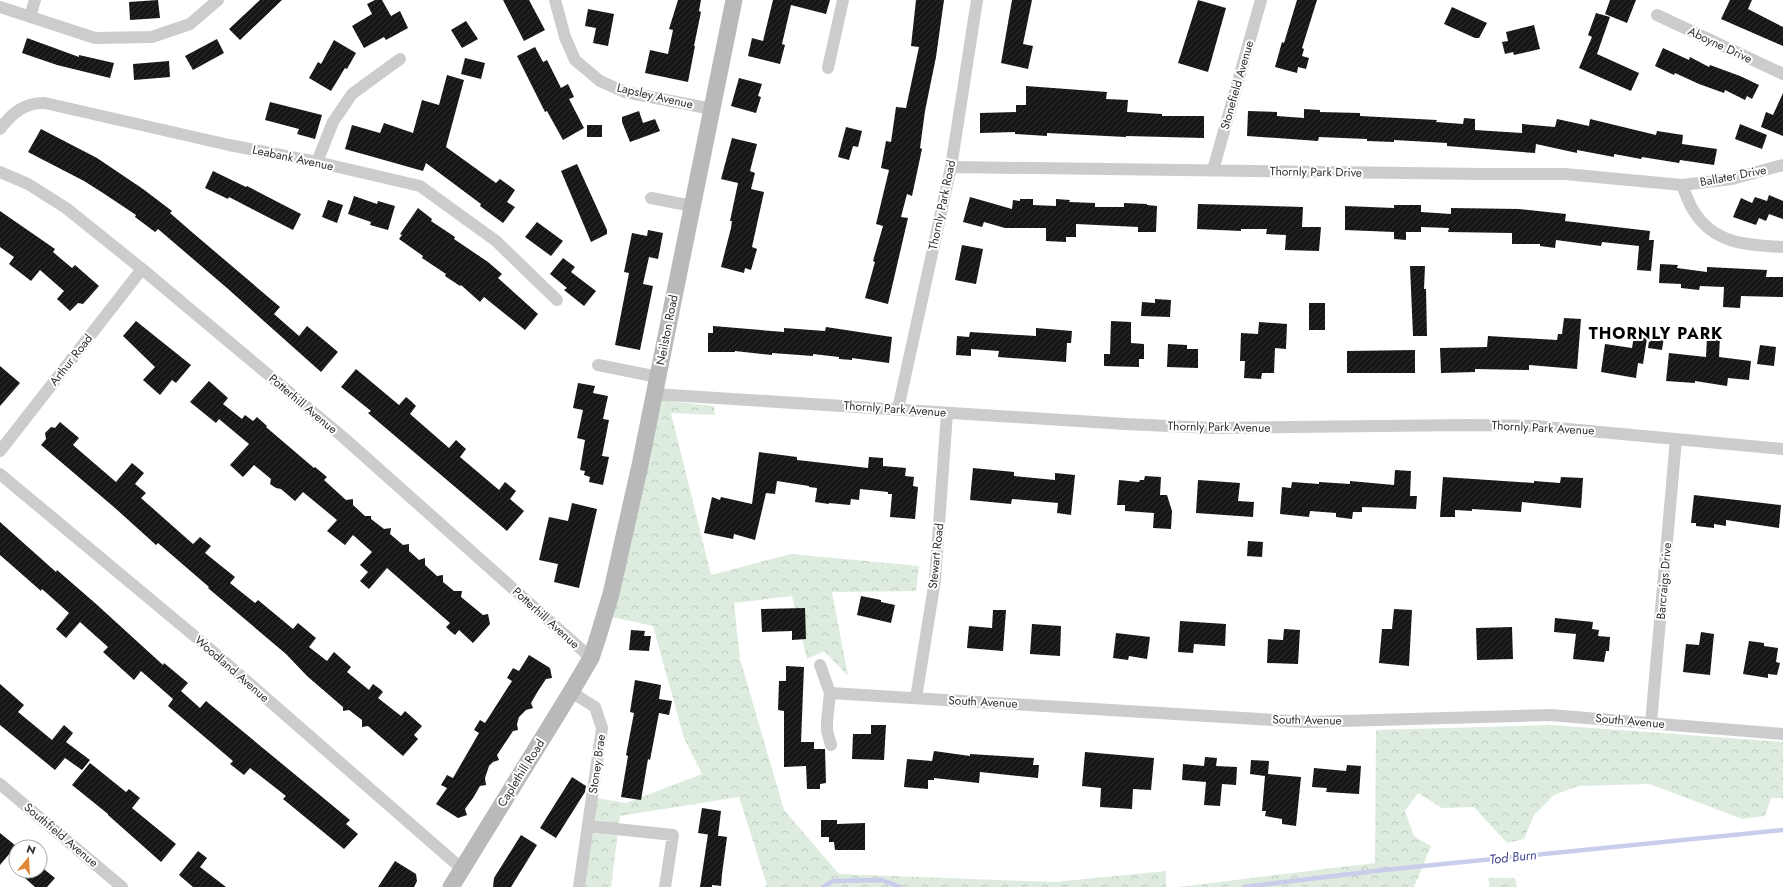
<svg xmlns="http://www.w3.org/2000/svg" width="1783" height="887" viewBox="0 0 1783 887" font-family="Jost,sans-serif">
<defs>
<pattern id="forest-crowns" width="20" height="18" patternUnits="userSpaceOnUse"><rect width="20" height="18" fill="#ddecde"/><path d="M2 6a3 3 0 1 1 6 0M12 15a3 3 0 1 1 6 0" fill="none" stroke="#becbbf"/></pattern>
<pattern id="building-hatch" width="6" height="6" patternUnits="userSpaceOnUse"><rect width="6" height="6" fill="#161616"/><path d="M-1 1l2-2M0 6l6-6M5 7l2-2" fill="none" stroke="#303030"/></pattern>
</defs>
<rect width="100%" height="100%" fill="#fff"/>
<path fill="url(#forest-crowns)" d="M662 400 714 406 715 415 671 413 711 575 791 554 919 566 916 591 832 592 848 676 824 651 807 659 792 596 734 603 740 659 784 810 839 874 1055 882 1166 871V887H765L767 885 739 797 620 816 611 887H585L597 798 626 803 702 774 684 738 653 626 612 617Z
M1551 725 1783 742V798H1771L1765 816 1742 819 1650 784 1578 786 1554 795 1534 815 1524 839 1507 843 1474 807 1442 808 1418 793 1405 811 1414 836 1431 846 1414 887H1178L1375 863 1376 730Z
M1488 878H1515L1517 887H1490Z"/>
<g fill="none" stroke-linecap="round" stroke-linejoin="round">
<path stroke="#cacceb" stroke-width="4.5" d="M823 887 833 881 882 880 900 887
M1244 887 1383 870 1783 830"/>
</g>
<path fill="url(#building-hatch)" d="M158 0 160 18 130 20 129 2Z
M260 0H282L240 40 229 29Z
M375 0H382L391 16 400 11 408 28 386 40 384 37 364 48 352 26 372 14 367 4Z
M503 0H529L545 30 524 41Z
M678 0H701L699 11 701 12 694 46H695L688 82 645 73 650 50 668 54 673 30 669 29Z
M773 0H830L826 14 791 5 782 44 785 45 780 64 748 56 752 38 763 41Z
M916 0H944L936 57 925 111 920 148 922 149 912 196 907 194 901 217 908 218 888 304 865 298 875 262 873 261 883 226 876 224 889 170 881 168 886 141 891 142 896 107 906 108 919 47 911 46Z
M1012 0H1032L1023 44 1033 46 1028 69 1001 63Z
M1198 0 1226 8 1208 72 1178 63Z
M1297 0H1317L1302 48 1304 49 1302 56 1309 58 1306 69 1298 67 1297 73 1275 67 1282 42 1284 43Z
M1610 0H1636L1627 23 1605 14Z
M1730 0H1752L1748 9 1783 27V46L1721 19Z
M1452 7 1487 23 1479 38H1475L1444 24Z
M588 9 614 14 608 46 593 43 596 28 585 26Z
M1596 13 1610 17 1597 54 1639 73 1631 91 1579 68 1592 37 1588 35Z
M466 21 478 39 462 48 451 30Z
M1534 25 1540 49 1514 55 1513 52 1505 54 1502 42 1508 41 1506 32Z
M27 38 79 57V55L114 63 110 78 57 65 22 53Z
M217 39 224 53 193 70 185 56Z
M334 40 356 53 347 69 345 68 331 91 309 78 318 62 321 64Z
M535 47 543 62 547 60 561 88 568 84 574 97 569 99 584 128 563 140 547 111 545 112 517 56Z
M1663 48 1689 60 1690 57 1709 67 1710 65 1740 76 1759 85 1752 99 1747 96 1745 100 1725 90 1724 93 1699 84 1675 73 1674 75 1655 66Z
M465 58 485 63 481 79 461 74Z
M169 61 170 77 134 80 133 64Z
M447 75 464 80 446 147 496 183 500 179 515 190 507 202 515 207 503 223 480 206 481 204 426 163 423 171 345 149 352 125 380 133 384 123 413 133 422 100 439 105Z
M739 78 762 84 758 96 761 97 756 113 731 106Z
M1026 86 1107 92 1106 99 1128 100 1127 112 1162 114V116H1204V138L1126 136V137L1047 133V136L1015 134V132L980 133V113L1016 112V105H1026Z
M1783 93V136L1761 127 1766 112 1773 115Z
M270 102 322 115 315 139 297 134 299 129 265 120Z
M1304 109 1320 110V112L1360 113V116L1437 120 1436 122 1463 124 1464 118 1475 119V130L1522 133V124L1555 127 1557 119 1589 126 1590 119 1656 135 1657 131 1683 135 1682 144 1717 149 1714 165 1680 160 1679 163 1642 157 1641 159 1614 154V157L1577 150V153L1536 144 1535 153 1447 146V143L1394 140V142L1367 141V139L1319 137 1318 141 1247 136 1248 111 1277 112V116L1304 118Z
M639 111 643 123 655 119 660 131 630 142 622 122V117Z
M1740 124 1767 135 1762 149 1735 139Z
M587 125H602V137H587Z
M846 127 862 131 858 147 853 146 849 160 838 157Z
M41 129 97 158 143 189 172 211 170 213 193 233 280 307 274 314 299 336 307 326 338 352 321 372 227 288 158 229 155 232 135 217 136 215 103 193 84 181 28 152Z
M732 138 757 144 750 171 755 173 751 189 764 192 752 247 757 249 751 270 745 268 744 273 721 267 731 228 732 221H730L738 183 721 179Z
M577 164 607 230V234L591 242 561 171Z
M213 171 246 187 247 186 301 214 293 230 229 197 228 199 205 188Z
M1769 195 1783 201V219L1769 214 1766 221 1759 218 1756 225 1733 217 1741 198 1752 203 1755 197 1767 201Z
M354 196 377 204 378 201 395 206 388 230 370 225 371 222 348 214Z
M970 197 1012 209 1013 200 1020 201V199H1033V205L1056 206V199L1070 200 1069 202 1095 203V207H1124V203L1147 204V205L1157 206 1156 232H1138V227L1076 224V237H1066V242L1046 241V228H1005L984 222 982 227 963 222Z
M328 200 343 205 337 223 322 217Z
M1198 204 1303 207 1302 227H1321L1319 251 1285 250 1286 235 1266 234 1267 229H1241V231L1197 229Z
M1394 205H1421V212L1451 214V208L1519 209 1566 214 1565 221 1650 231 1649 240H1654L1651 271 1637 270 1639 246 1602 242 1601 246 1556 240 1555 248 1540 246V244H1512V233L1448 232 1449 228 1421 227V232H1406V240L1394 239V232L1345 230V206L1394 208Z
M418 208 432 219 431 221 455 237 454 239 488 262 502 274 498 278 538 314 525 330 484 297 480 302 461 285 460 286 445 276 446 274 422 258 423 256 399 239 402 235 400 234Z
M0 211 55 249 53 252 72 268 75 265 99 286 83 304 78 303 70 311 57 299 64 291 40 270 31 281 9 264 14 257 0 247Z
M537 222 563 241 551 256 525 237Z
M648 230 663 233 658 259 649 257 643 284 653 286 640 350 615 345 629 273 624 272 632 233 647 236Z
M962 245 983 249 976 284 955 280Z
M563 258 575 267 571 272 596 291 584 306 564 290 567 288 550 274Z
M1660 264 1678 265 1677 268 1707 272V267L1767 270 1766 277H1783V297L1741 296 1740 308 1723 307 1724 287 1700 286 1699 290 1681 288V284L1659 283Z
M1410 266H1425L1424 289H1426L1427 336H1413Z
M1155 299 1171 300 1170 317 1141 316 1142 302 1155 303Z
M1309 303H1325V330H1309Z
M1564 318 1581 319 1577 369 1529 365V370L1475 369V372L1441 373 1440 348 1487 347 1488 336 1557 340 1558 334H1562Z
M136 321 191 365 176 383 172 380 160 395 143 380 155 367 123 336Z
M1111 321 1131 322V343L1144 344V359H1139V367L1104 366V354H1110Z
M1259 322 1287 324 1286 349 1275 348 1274 373H1262L1261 379 1244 378 1245 361H1240L1241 333 1258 334Z
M713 326 784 332V328L825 331 826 327 892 337 889 363 852 358V360L839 359V357L813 354V356L772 353V355L735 351V352H708V333H713Z
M1036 328 1072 331 1071 343H1067L1066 362 998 357 999 351 971 349V356L956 355 957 336 969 337 970 332 1036 336Z
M1650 335 1664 337 1662 350 1648 348Z
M1634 336 1647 338 1643 364 1638 363 1636 378 1601 372 1605 344 1632 348Z
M1707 337H1720L1719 357 1751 361 1749 380 1728 378 1727 386 1695 381V383L1666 381 1669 353 1706 357Z
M1168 344 1187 345V349H1198V368L1167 367Z
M1760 345 1776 347 1774 366 1757 364Z
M1415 350V373H1347V351Z
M0 366 20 383 0 406Z
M356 369 399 405 406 397 411 401 416 406 410 414 449 448 456 440 466 449 460 457 499 490 505 482 516 491 510 499 524 511 507 531 368 413 371 411 341 387Z
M209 381 228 398 223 404 242 419 245 415 253 421 257 417 267 426 266 427 314 468 315 467 327 477 324 480 346 500 353 499V505L365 516H371V519L384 529 391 528 390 534 403 545 409 544V551L419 560 425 558V565L437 576 443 575V582L454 591H462L461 597 483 615 488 614 490 624 473 643 459 630 455 635 450 631 446 627 450 623 387 568 369 589 360 581 368 572 360 565 372 552 353 535 345 545 327 531 337 520 303 492 295 501 281 489 276 488 270 484 271 479 254 465 243 477 230 465 249 444 219 419 216 423 190 402Z
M578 383 595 386 593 393 608 396 603 419 609 420 602 456 609 457 603 485 589 482 590 477 584 475 585 471 580 470 585 440 577 438 583 410 573 408Z
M60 422 79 438 73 445 116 482 132 463 144 473 135 484 146 493 141 498 193 544 200 537 211 546 205 553 235 577 230 583 255 603 258 600 293 629 298 623 316 638 309 647 327 661 334 652 351 667 347 672 369 690 373 684 380 689 383 692 378 698 401 716 405 711 422 726 414 735 418 739 403 756 368 726 362 727V720L349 710 343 711V707L307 676 286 654 208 588 209 587 158 543 156 545 115 508 41 445 46 439 45 433 51 427 55 428Z
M759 452 797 457V460L868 468 869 457 883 458V466L906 468 905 476 914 477 913 486 918 487 915 519 890 517 892 494H888V492L860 489 859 500 851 499 850 505 829 503V504L815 502 817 488 809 487V486L777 481 775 494 766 493 755 540 734 534 733 539 704 533 712 497 720 500 721 497 752 504Z
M973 468 1014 472V476L1055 480V473L1075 475 1071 515 1057 513 1058 503 1012 499 1011 504 970 500Z
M1395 470 1411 471 1410 496H1417L1416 509 1362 507V512H1353L1352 519 1336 517V513L1310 511 1309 517 1280 514 1282 487 1291 488 1292 482 1319 484V482L1350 484V481L1394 485Z
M1145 476 1161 477 1160 495H1167L1172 511 1171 529 1153 528 1154 513 1125 511V505H1117L1119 480 1139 482 1140 480H1144Z
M1443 477 1534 483V481L1560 483 1561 477 1583 478 1581 508 1522 502 1521 512 1472 509V511L1455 510V517H1440Z
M1198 480 1240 483 1238 501 1254 502 1253 517 1196 513Z
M1694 495 1781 505 1779 528 1726 520V526L1714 524V528L1696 526V523H1691Z
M572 503 597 509 579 588 554 582 558 564 539 560 549 517 568 521Z
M0 522 56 572 57 570 95 603 163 665 164 663 188 683 181 691 200 708 206 701 350 820 346 824 358 834 344 849 283 799 286 796 250 768 244 775 230 764 233 761 168 706 173 699 141 671 134 680 103 652 108 647 80 622 66 638 56 629 69 613 42 589 41 591 0 555Z
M1248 541 1263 542 1262 557 1247 556Z
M861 596 881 600V602L895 605 891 623 857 615Z
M805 608 806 639 792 640V631L762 632 761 609Z
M1394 609 1412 610 1409 666 1379 663 1382 629H1392Z
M993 610H1006L1003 651 967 648 969 626 992 628Z
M1555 618 1593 622 1592 629 1599 630 1598 636 1610 637 1609 651H1606L1604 662 1573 659 1576 634 1554 632Z
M1180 621 1226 624 1225 646 1194 644 1193 653 1178 652Z
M1032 624 1061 626 1060 656 1030 654Z
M1512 627 1513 659 1477 660 1476 628Z
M1284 629 1300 630 1298 664 1267 663 1268 639 1283 640Z
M631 630 645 631 644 636H651L649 651 629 650Z
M1701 632 1714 634 1710 675 1683 672 1686 644 1699 645Z
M1116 633 1150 637 1147 659 1129 656 1128 660 1113 658Z
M1749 641 1764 643V646L1778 648 1776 662 1780 663 1777 675 1768 674V678L1743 674Z
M529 655 550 668 552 678 546 679 538 691 531 703 533 708 526 710 519 717 517 724 518 730 513 731 497 755 499 760 493 762 489 766 485 778 486 785 480 786 473 798 465 809 467 815 458 818 436 804 447 788 441 785 447 775 453 778 479 733 474 730 480 720 485 723 512 681 507 678 513 668 519 671Z
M786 666 804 667 801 742H814V749H825L826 783 820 784V789H807L806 766 784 767V711L778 710 779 681H786Z
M635 680 661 685 659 699 672 701 669 715 659 713 650 760 648 759 641 800 621 797 628 756 626 755 634 713 630 712Z
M0 684 24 705 18 712 52 740 64 725 73 733 66 742 90 760 82 770 65 758 55 770 0 725Z
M871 725H886L884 760 852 759 853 734H871Z
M934 751 970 756V754L1034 758 1033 765H1039L1038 778 980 772 979 783 934 778V780H928V789L904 787 907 759 932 761Z
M1085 752 1154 758 1151 790 1133 789 1132 809 1100 807 1101 788 1082 786Z
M1205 757 1217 758 1216 766 1237 767 1236 785 1222 784 1220 806 1204 805 1206 782 1182 780 1183 764 1204 766Z
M1251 760 1269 761 1268 774 1301 777 1296 826 1282 824V819L1265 816 1266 811H1262L1265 776 1250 774Z
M90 763 126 792 129 789 140 798 132 808 176 844 161 862 108 815V814L72 785Z
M1347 765 1361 766 1359 794 1326 792 1327 788 1312 787 1314 768 1346 771Z
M572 777 586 786 585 792 556 838 540 828Z
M702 808 721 811 718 836 698 833Z
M821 820H837V824L865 823V850H835L834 842H829V837H821Z
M0 833 16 846 0 865Z
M708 834 727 837 722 874 721 886 712 885V887H700Z
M521 835 537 845 511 887H493L494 878Z
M198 851 207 858 200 867 226 887H193L179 875Z
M395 861 416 874 417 881 414 887H378Z
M40 866 55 878 47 887H35L17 871H40Z"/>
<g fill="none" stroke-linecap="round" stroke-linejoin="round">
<path stroke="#ccc" stroke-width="12" d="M555 0 565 37 575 60 600 81 625 92 712 109
M0 7 95 38 152 37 190 24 218 0
M1657 15 1783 74
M30 17 35 0
M828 68 843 0
M0 129C12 113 25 102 45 103L229 145 317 162 420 186 496 241 557 300
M317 162 333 122 352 94 400 59
M951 167 1483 174H1565L1682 185 1732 179 1783 165
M1213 170 1261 0
M0 172 28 184 66 208 142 269 344 438 591 658
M1682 185C1686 194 1689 205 1695 213 1716 245 1749 245 1783 247
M651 198 692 206
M598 365 658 377
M654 394 1125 424 1213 428 1468 425 1536 426 1783 449
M898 409 951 167 977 0
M0 451 142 269
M0 474 204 644 461 868
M820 665 830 693 827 721V731L831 745
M571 692 595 707 602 728 579 887
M830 693 1307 722 1550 715 1783 734
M916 698 935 580 947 413
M1651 723 1676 439
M0 784 122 887
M588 826 673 835 665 887"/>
<path stroke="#b9b9b9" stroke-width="17" d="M451 887 571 692 591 658 598 637 611 594 640 465 734 0"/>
</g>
<g text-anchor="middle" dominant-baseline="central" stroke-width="4" stroke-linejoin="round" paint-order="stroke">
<g font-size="12" fill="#2f2f2f" stroke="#fff">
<text transform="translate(1720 45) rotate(25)">Aboyne Drive</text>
<text transform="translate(1237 85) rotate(-74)">Stonefield Avenue</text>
<text transform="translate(655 96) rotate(13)">Lapsley Avenue</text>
<text transform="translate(293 158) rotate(12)">Leabank Avenue</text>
<text transform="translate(1316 172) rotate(1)">Thornly Park Drive</text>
<text transform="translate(1733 176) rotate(-11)">Ballater Drive</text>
<text transform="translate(942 205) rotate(-78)">Thornly Park Road</text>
<text transform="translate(667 330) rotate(-79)">Neilston Road</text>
<text transform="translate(71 360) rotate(-52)">Arthur Road</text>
<text transform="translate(303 404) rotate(40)">Potterhill Avenue</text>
<text transform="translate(895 409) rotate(4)">Thornly Park Avenue</text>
<text transform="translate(1219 427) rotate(1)">Thornly Park Avenue</text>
<text transform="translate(1543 428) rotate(3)">Thornly Park Avenue</text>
<text transform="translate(936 556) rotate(-84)">Stewart Road</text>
<text transform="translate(1664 581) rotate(-85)">Barcraigs Drive</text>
<text transform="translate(546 618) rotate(42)">Potterhill Avenue</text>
<text transform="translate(232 669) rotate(41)">Woodland Avenue</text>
<text transform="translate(983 702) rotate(3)">South Avenue</text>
<text transform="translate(1307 720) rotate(1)">South Avenue</text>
<text transform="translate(1630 721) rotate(5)">South Avenue</text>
<text transform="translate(597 764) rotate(-82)">Stoney Brae</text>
<text transform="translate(521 773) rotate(-58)">Caplethill Road</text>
<text transform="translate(61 835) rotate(40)">Southfield Avenue</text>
</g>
<g font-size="13" font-style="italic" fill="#3f448f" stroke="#fff">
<text transform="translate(1513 857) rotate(-6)">Tod Burn</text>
</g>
<g font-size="16" font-weight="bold" letter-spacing="1" fill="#000" stroke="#fff">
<text x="1656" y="333">THORNLY PARK</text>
</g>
</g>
<g transform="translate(28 859) rotate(18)"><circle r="19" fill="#ffffff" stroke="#acacac"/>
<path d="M0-3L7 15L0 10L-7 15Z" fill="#df8838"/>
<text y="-6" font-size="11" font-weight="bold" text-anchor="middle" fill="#2f2f2f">N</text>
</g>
</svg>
